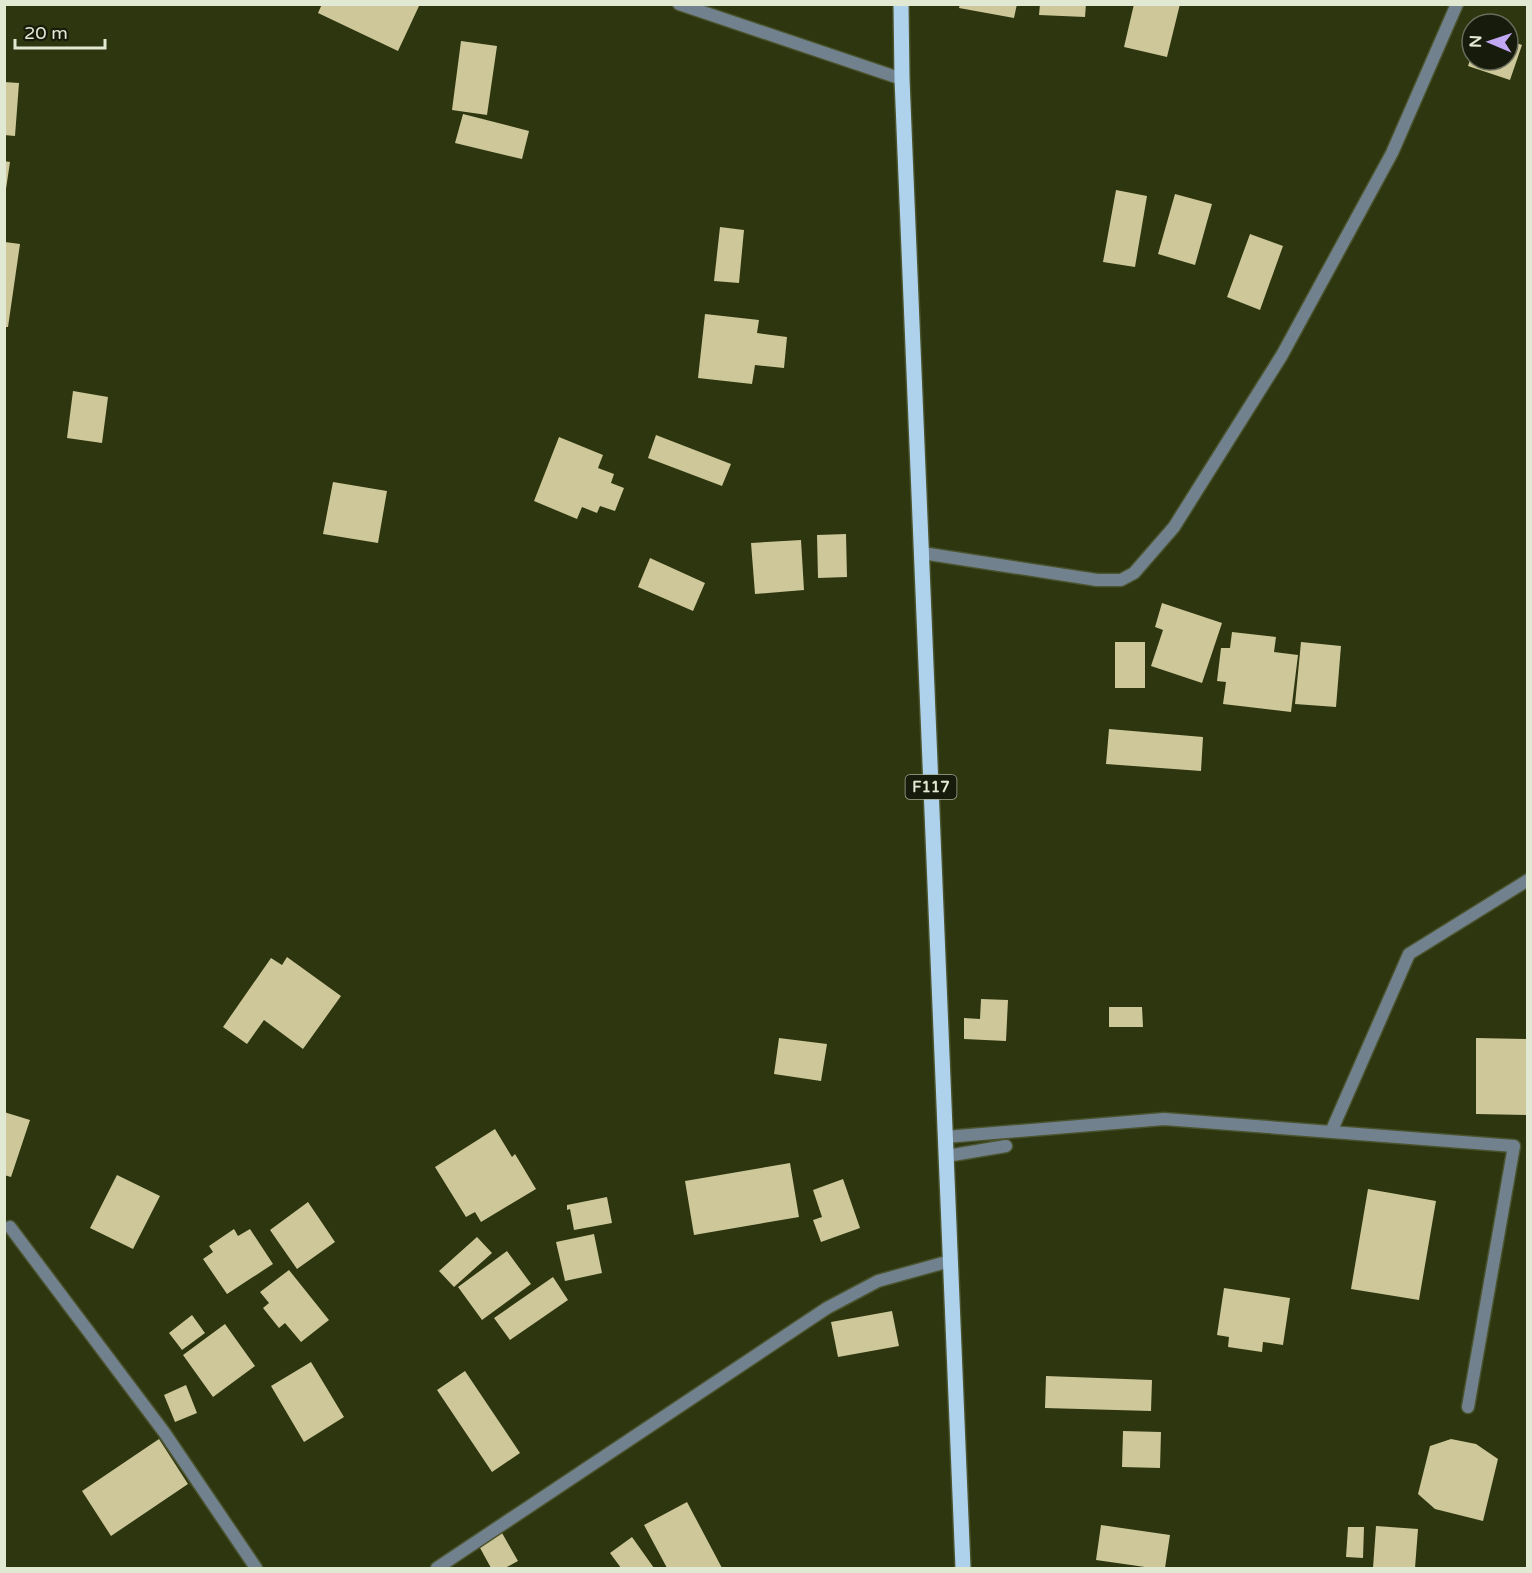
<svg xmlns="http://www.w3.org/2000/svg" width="1532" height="1573" viewBox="0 0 1532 1573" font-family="'Varela Round',sans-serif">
<rect width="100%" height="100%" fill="#2d360e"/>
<path fill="#cdc799" d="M322 4H416L419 6 398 51 318 13Z
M960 4H1017L1014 18 959 8Z
M1040 4H1086L1085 17 1039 15Z
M1134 4H1180L1167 57 1124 47Z
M1508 40 1522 45 1510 80 1468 66 1472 54V60H1508Z
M461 41 497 46 487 115 452 110Z
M4 82 19 83 15 136 4 135Z
M463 114 529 131 522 159 455 143Z
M4 161 10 162 6 189H4Z
M1116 190 1147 196 1135 267 1103 262Z
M1175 194 1212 204 1195 265 1158 254Z
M720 227 744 230 739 283 714 281Z
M1250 234 1283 246 1260 310 1227 297Z
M5 242 20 244 8 327H5Z
M705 314 759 320 757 333 787 337 784 368 755 365 752 384 698 378Z
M73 391 108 397 102 443 67 438Z
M656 435 731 464 722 486 648 458Z
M559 437 603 455 598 468 614 474 611 483 624 488 615 511 600 506 597 513 582 507 577 519 534 501Z
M333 482 387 491 378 543 323 534Z
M846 534 847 577 818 578 817 535Z
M801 540 804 590 755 594 751 543Z
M650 558 705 583 693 611 638 587Z
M1162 603 1222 623 1202 683 1151 666 1163 630 1155 627Z
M1232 632 1276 637 1274 652 1298 655 1291 712 1223 704 1226 682 1217 681 1221 648H1230Z
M1115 642H1145V688H1115Z
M1301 642 1341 646 1336 707 1295 704Z
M1109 729 1203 737 1201 771 1106 764Z
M287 957 341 996 303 1049 264 1020 247 1044 223 1027 271 958 282 965Z
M981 999 1008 1000 1006 1041 964 1039V1018L980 1019Z
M1109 1007H1142L1143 1027H1109Z
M779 1038 827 1044 821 1081 774 1074Z
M1476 1038 1528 1039V1115L1476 1114Z
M4 1112 30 1120 11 1177 4 1175Z
M495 1129 512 1157 515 1154 536 1189 481 1222 475 1212 466 1217 435 1167Z
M790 1163 799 1217 694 1235 685 1181Z
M117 1175 160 1196 133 1249 90 1228Z
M843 1179 860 1228 821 1242 813 1220 822 1217 813 1190Z
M1368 1189 1436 1201 1419 1300 1351 1289Z
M607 1197 612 1223 574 1230 570 1209 567 1210V1205Z
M308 1202 335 1242 297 1269 270 1230Z
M234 1229 238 1236 250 1229 273 1264 227 1294 203 1259 213 1252 209 1246Z
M594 1234 602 1273 565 1281 556 1242Z
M477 1237 492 1253 454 1287 439 1271Z
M507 1251 531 1284 482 1320 458 1287Z
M289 1270 329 1320 301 1342 285 1323 279 1328 263 1308 269 1303 260 1292Z
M553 1277 568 1300 510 1340 494 1318Z
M1224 1288 1290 1298 1283 1345 1263 1342 1262 1352 1228 1347 1229 1337 1217 1335Z
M892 1311 899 1346 838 1357 831 1322Z
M192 1315 205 1333 182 1350 169 1333Z
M225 1324 255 1366 213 1397 183 1355Z
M311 1362 344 1417 304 1442 271 1386Z
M465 1371 520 1453 492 1472 437 1390Z
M1046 1376 1152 1380 1151 1411 1045 1408Z
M186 1385 197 1413 175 1422 164 1395Z
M1123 1431 1161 1432 1160 1468 1122 1467Z
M159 1439 188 1484 111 1536 82 1491Z
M1451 1439 1476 1444 1498 1459 1483 1521 1435 1509 1418 1494 1430 1446Z
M687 1502 722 1568H667L644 1525Z
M1101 1525 1170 1535 1165 1568H1152L1096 1560Z
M1376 1526 1418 1529 1415 1568H1373Z
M1348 1527H1364L1363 1558 1346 1557Z
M502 1533 518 1561 505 1568H491L479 1546Z
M632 1537 654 1568H621L610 1553Z"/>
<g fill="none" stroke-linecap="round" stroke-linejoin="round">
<defs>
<path id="minor" d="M679 4 902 79
M922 553 1097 580H1121L1134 573 1174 527 1282 355 1392 153 1457 4
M1331 1132 1409 954 1528 880
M1006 1146 947 1156 945 1137 1164 1119 1514 1146 1468 1407
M10 1227 164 1432 256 1568
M437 1568 827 1308 878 1281 950 1261"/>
<path id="primary" d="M901 4 902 79 963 1568"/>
</defs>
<use href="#minor" stroke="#4a532d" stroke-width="15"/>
<use href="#primary" stroke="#4a532d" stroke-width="18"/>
<use href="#minor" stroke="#71828e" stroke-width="12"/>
<use href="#primary" stroke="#afd2ec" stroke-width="15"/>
</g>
<g text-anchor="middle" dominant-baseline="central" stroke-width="6" stroke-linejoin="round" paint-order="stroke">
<rect fill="#171b0b" stroke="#a5ab96" stroke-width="1.5" x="905.5" y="775" width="51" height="24" rx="4.5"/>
<g font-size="15" font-weight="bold" fill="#e2e9d2">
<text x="931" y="787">F117</text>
</g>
</g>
<rect width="1532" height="1573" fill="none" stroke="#e2e9d2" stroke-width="12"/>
<g transform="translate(1490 42) rotate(272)"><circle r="28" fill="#171b0b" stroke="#686d5b" stroke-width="1.5"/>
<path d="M0-4.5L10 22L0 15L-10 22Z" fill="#c2a7f2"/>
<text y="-9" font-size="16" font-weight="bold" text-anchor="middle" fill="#e2e9d2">N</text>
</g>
<path d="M15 39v9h90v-9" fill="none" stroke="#e2e9d2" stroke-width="3"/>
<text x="24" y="39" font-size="18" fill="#e2e9d2" stroke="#171b0b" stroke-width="4.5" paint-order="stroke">20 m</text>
</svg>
